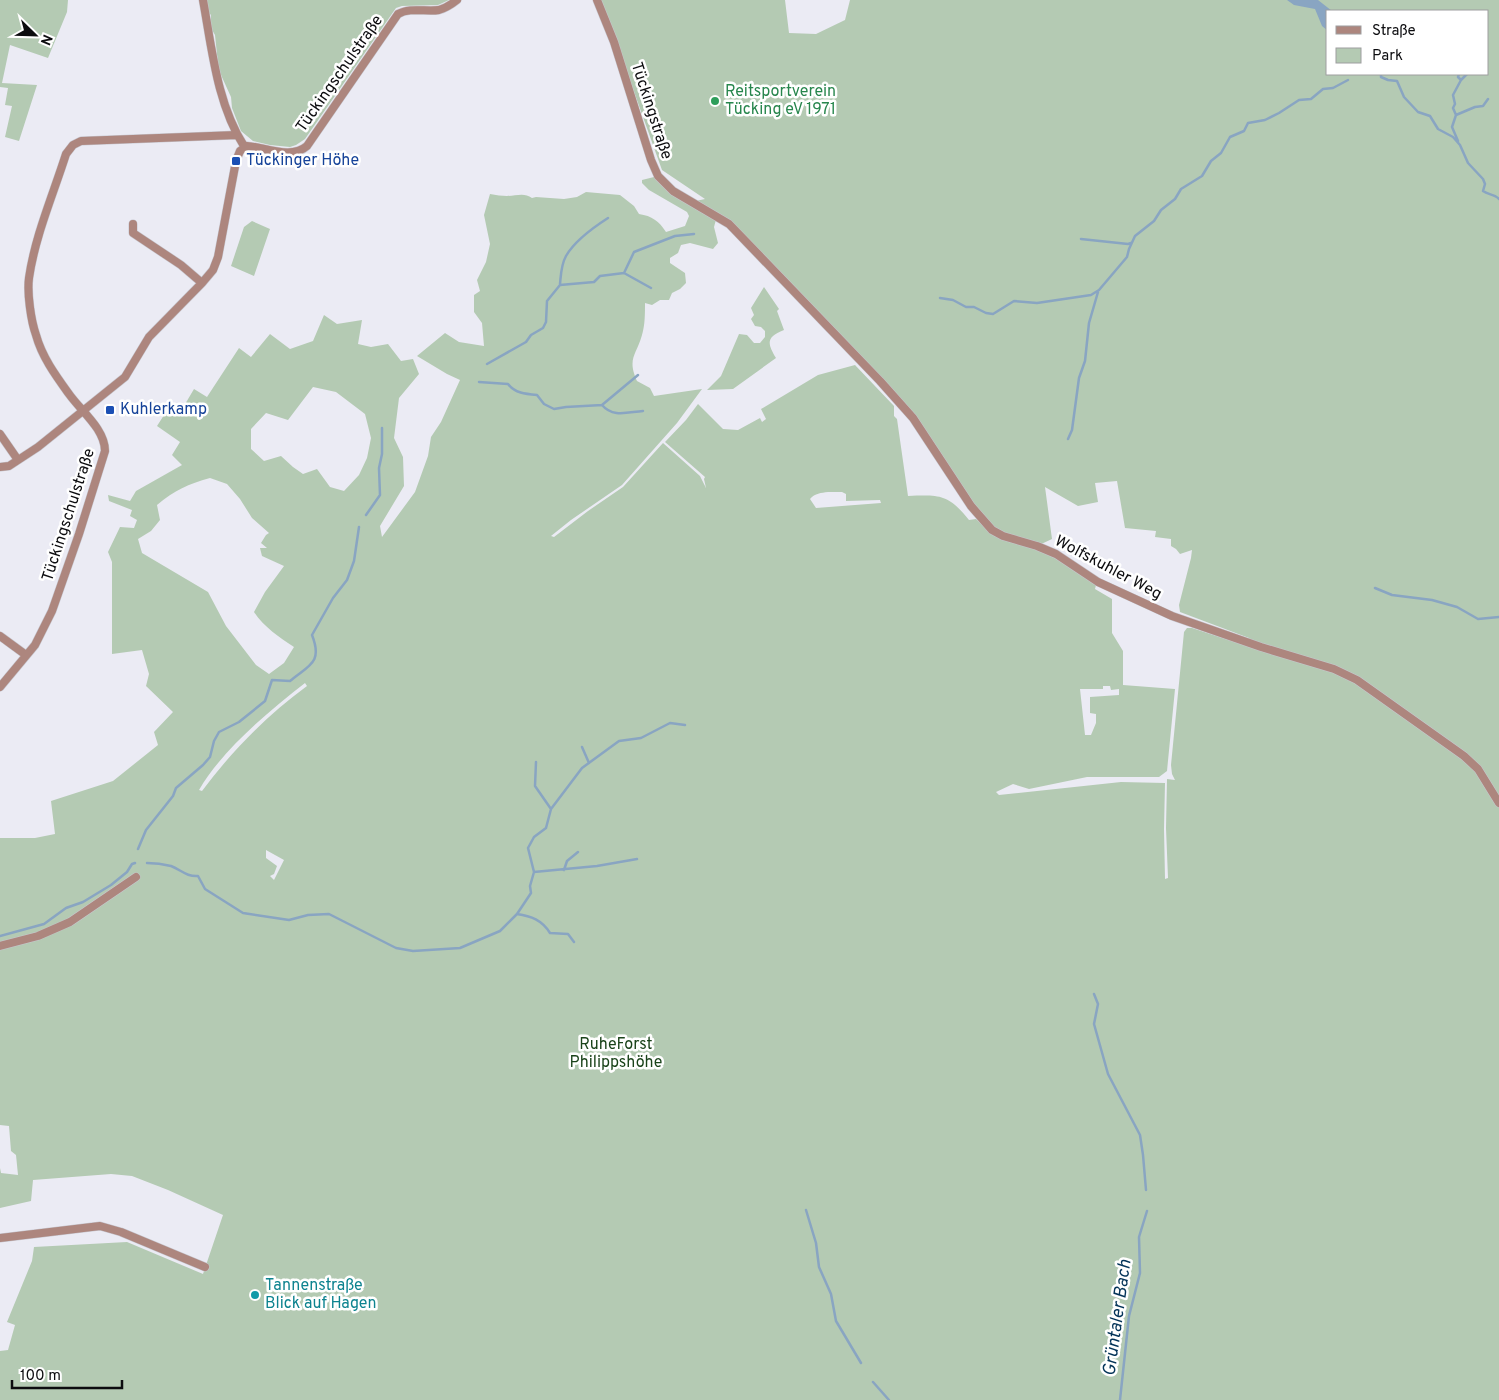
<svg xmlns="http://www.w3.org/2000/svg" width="1499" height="1400" viewBox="0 0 1499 1400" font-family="Overpass,sans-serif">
<rect width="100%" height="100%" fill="#ebebf4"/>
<path fill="#b4cab3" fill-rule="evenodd" d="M0 0H68L67 12 48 58 10 45 2 83 37 85 19 141 5 137 12 106 5 105 8 88 0 87Z
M206 0H449L438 5 402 6 396 8 305 139 296 145 290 147 270 145 253 141 241 131 232 108 231 97 221 75 218 64 215 35 211 28V15L207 11Z
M601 0H785L789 33 816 34 845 20 850 0H1499V1400H0V1351L8 1350 15 1325 7 1322 32 1261 34 1247 127 1242 203 1274 223 1215 168 1190 132 1176 111 1174 33 1180 31 1201 0 1208V1168L1 1173 18 1175 16 1155 11 1151 9 1126 0 1125V838H35L55 834 51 801 113 781 158 745 154 732 173 712 146 686 149 674 142 650 112 654V562L108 552 120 527 134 528 137 520 130 516 132 510 109 501 108 495 130 501 136 491 182 465 172 455 180 442 157 426 166 412 178 416 194 389 207 397 239 348 251 357 270 334 290 349 313 341 324 315 337 324 362 320 358 344 371 347 388 344 401 361 413 359 419 374 399 398 394 438 403 457 404 486 380 526 382 537 415 492 428 456 431 437 441 422 460 380 447 374 417 356 445 333 459 342 484 346 482 323 474 312V295L480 291 477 280 486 262 490 244 484 215 490 194C496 195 502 196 507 196 516 196 524 192 532 198L536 197 564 199 577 197 586 192 620 195 634 206 639 214C652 216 659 221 666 232L685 226 689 216 687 212 649 190 642 183V180L658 176 691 202 705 199 662 170ZM1328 11H1488V74H1328ZM717 216 913 418 992 530 1037 546 1052 539 1045 487 1078 506 1098 502 1095 483 1117 481 1125 528 1156 531 1155 537 1171 539V546L1176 549 1180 554 1192 550 1191 558 1179 605 1180 612 1249 638 1247 646 1192 628H1187L1184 632 1171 765 1172 774 1175 780 1167 779 1166 828 1168 878 1165 879 1164 829 1165 783 1121 782 999 795 996 792 1013 784 1029 789 1087 777H1159L1167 771 1175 689 1123 685V651L1112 633V599L1095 589 1096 585C1080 575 1065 563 1049 555 1020 542 1000 542 976 519L969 520C948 494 940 495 908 496L897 419 894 416V406L855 365 818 375 761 409 766 419 762 422 760 418 738 430 723 429 698 404 686 420 665 442 705 477 704 479 706 488 700 476 663 443 623 487 588 511 554 537 551 536 571 520 622 485 677 423 702 389 654 396 650 388 637 381C627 358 636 356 642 335 645 325 645 314 645 303L652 305 660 300H669L672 293 680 289 686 283 685 273 670 263V258L678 253 681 245 690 243 713 249 718 243 714 227ZM313 387 336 392 365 414 371 438 367 458 359 475 344 491 330 487 317 469 303 474 293 467 281 456 264 461 251 449V429L266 413 288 420ZM210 478 227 484 240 499 252 518 269 533 266 535 261 543 267 548H260L262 556 284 566 265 592 254 612C264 627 279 637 294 647L284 663 269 674 256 665 226 626 208 592 142 553 138 539 151 531 160 520 157 505C175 490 188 484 210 478ZM828 492H842L846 494V501L880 500 881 503 816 508 810 499C815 493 821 493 828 492ZM305 683 307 686C266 716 232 751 202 791L199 790C223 749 268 712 305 683ZM1103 686H1110L1111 690 1119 689V695L1090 697V713L1096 714V723L1091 735H1085L1080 689H1103ZM266 850 284 860 274 880 270 876 274 874 277 866 266 858Z
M252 221 270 229 254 276 231 266 244 227Z
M764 287 779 309 777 311 784 330C766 337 767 343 776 358L733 389 707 390 721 376 739 334 747 335 754 343H760L765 337V331L761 327 755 326 751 319 754 315 751 308Z"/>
<path fill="#89a5c2" d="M1287 0H1318L1332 11H1328V31L1322 26 1315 9 1294 5Z"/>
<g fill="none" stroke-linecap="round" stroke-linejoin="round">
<path stroke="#89a5c2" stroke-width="2.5" d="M1381 74V77L1388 80 1397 81 1404 97 1418 112 1430 116 1438 129 1453 137 1460 145 1468 163 1483 179 1485 184 1483 191C1488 195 1495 194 1499 199
M1459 74 1458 77 1461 80
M1456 115 1475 107 1483 106 1488 99
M1458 141 1452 127 1456 115 1453 108 1455 104 1453 95 1461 80 1467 74
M1081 239 1128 244 1131 243
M624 273 651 288
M560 284C561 274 561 265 566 256 574 242 594 227 608 218
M940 298 953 300 966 307H974L986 313 993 314 1014 301 1037 303 1091 295 1099 290 1127 257 1129 249 1135 236 1154 221 1161 210 1175 199 1181 189 1202 176 1211 161 1221 153 1230 137 1244 131 1248 123 1265 120 1279 113 1299 100 1311 99 1323 89 1333 88 1348 80
M487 364 526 342 531 335 543 328 546 322 547 301 560 285 594 282 600 276 624 273 634 252 675 236 694 234
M479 382 508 384C515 393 525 394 537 395L544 404 554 409 566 407 602 405C613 418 628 412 643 411
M602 405 638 375
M1068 439 1072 430 1079 378 1085 361 1089 323 1098 292
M366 515 380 495 379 468 382 454V428
M1375 588 1392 595 1432 600 1457 607 1478 619 1499 617
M582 747 589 763
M536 762 535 786 551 809
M138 849 146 830 173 796 176 788 203 765 210 757 214 741 219 732 239 722 265 701 272 680 290 681C309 665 323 663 312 635L333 598 347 580 354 561 359 527
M147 863C155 863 163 864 171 866 181 870 187 877 198 876L205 889 243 913 289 920 308 915 329 914 396 948 413 951 460 948 500 931 517 914 531 893 530 886 534 872 528 848 534 837 546 828 551 809 582 768 619 741 641 738 670 723 685 725
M564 870 567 861 578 852
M534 872 597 866 637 859
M517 914C531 916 542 920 550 933L568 934 574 942
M0 936 44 924 66 908 83 902 111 885 127 872 132 864 135 863
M1094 994 1098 1004 1094 1024 1108 1074 1140 1135 1143 1155 1146 1190
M806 1210 816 1243 819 1267 831 1294 836 1321 861 1363
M873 1382 889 1400
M1120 1400 1129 1316 1140 1273 1139 1237 1147 1211"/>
<defs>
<path id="minor" d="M203 0C212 49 217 104 244 146
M597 0 614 42 651 160 658 176 673 191 729 224 880 381 913 418 971 506 992 530 1003 536 1037 546 1056 554 1098 582 1172 616 1261 647 1334 669 1357 680 1464 756 1478 769 1499 803
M133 224V233L181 265 202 283
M0 434 18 460
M0 467 9 466 38 447 125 377 149 337 202 283 213 270 218 257 236 161 240 151 247 146C265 147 291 160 307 146L398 14C410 7 426 12 439 10 446 8 452 4 457 0
M0 636 26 655
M0 687 35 645 52 611 79 534 105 451C105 429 81 411 69 394 56 376 42 357 36 335 31 321 27 293 29 278 35 236 53 195 66 154L73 145 81 141 237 135
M0 946 38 936 70 922 136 877
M0 1238 100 1226 121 1232 205 1267"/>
</defs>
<use href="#minor" stroke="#c7c7cf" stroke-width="9"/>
<use href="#minor" stroke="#ad867e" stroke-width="8"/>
</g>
<circle fill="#2e9e5b" stroke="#fff" stroke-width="2" cx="715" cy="101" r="5"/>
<g fill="#1a4fb4" stroke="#fff" stroke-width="2">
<rect x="231" y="156" width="10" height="10" rx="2.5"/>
<rect x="105" y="405" width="10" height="10" rx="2.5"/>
</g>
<circle fill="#0f9aa8" stroke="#fff" stroke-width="2" cx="255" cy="1295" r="5"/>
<g text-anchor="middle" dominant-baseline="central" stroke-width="5" stroke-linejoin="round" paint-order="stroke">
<g font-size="16" fill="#0c0c0f" stroke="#fff">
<text transform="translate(340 74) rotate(-55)">Tückingschulstraße</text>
<text transform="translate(651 111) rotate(72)">Tückingstraße</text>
<text transform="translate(69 515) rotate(-72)">Tückingschulstraße</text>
<text transform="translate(1108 568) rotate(28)">Wolfskuhler Weg</text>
</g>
<g font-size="16" fill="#27864d" stroke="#fff" text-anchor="start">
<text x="725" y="92">Reitsportverein<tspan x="725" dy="18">Tücking eV 1971</tspan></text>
</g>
<g font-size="16" fill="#164399" stroke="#fff" text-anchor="start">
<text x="246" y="161">Tückinger Höhe</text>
<text x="120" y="410">Kuhlerkamp</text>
</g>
<g font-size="16" fill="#1a431a" stroke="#fff">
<text x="616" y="1045">RuheForst<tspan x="616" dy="18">Philippshöhe</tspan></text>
</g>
<g font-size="16" fill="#0d838f" stroke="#fff" text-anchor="start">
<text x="265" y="1286">Tannenstraße<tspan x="265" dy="18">Blick auf Hagen</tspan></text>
</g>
<g font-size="18" font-style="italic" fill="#033358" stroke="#fff">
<text transform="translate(1118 1318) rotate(-82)">Grüntaler Bach</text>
</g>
</g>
<rect x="1326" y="10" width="162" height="65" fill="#ffffff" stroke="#9e9e9f"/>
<rect x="1336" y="26" width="25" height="8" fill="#ad867e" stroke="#9e9e9f"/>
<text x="1372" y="35" font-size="15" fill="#0c0c0f">Straße</text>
<rect x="1336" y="48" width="25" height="15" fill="#b4cab3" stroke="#9e9e9f"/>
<text x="1372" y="60" font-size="15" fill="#0c0c0f">Park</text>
<g transform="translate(35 35) rotate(113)" stroke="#ffffff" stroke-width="4" paint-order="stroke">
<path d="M0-4L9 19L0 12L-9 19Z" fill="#0c0c0f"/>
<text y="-8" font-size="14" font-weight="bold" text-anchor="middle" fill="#0c0c0f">N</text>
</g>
<path d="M12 1380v8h110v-8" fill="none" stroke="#0c0c0f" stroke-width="2.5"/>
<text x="20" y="1380" font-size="15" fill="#0c0c0f" stroke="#ffffff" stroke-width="4" paint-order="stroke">100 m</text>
</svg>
